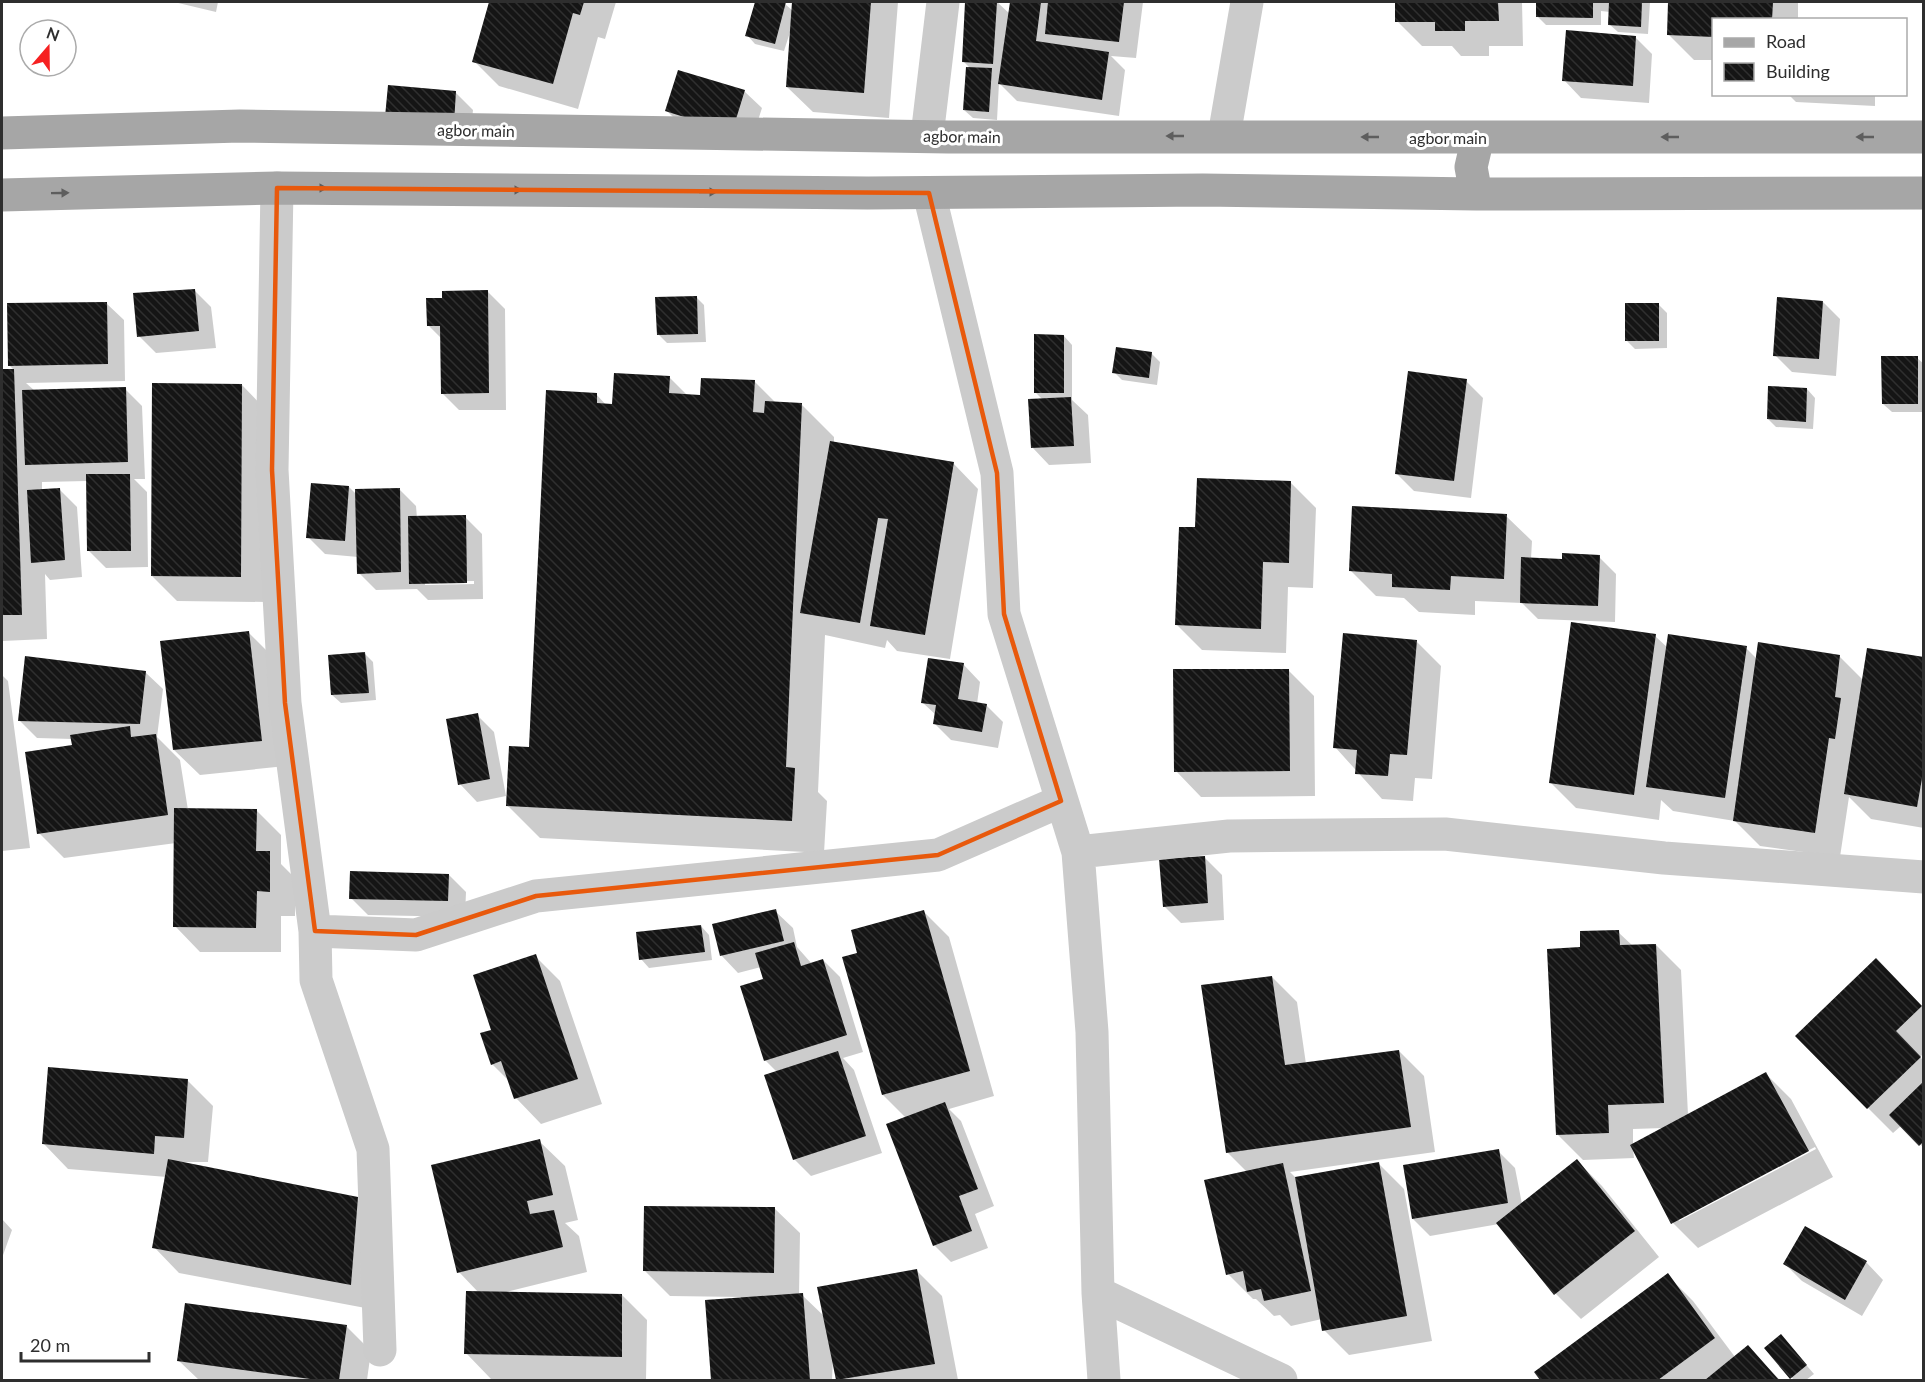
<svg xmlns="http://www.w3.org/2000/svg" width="1925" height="1382" viewBox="0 0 1925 1382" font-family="Lato,sans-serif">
<defs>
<pattern id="building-back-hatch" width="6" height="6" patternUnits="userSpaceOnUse" patternTransform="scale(1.5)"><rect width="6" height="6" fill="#151515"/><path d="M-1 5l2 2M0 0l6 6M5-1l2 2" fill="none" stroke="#2f2f2f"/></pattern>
</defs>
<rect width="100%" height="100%" fill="#fff"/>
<path fill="#0003" fill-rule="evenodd" d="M174 2H218L216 12Z
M491 2H616L605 39 598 37 578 109 499 86 474 61Z
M756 2 785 4 793 11V2H898L889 118 813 112 787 87 792 26 784 51 755 44 747 35Z
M966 2H997L1010 14 1012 2H1143L1136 58 1111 56 1125 70 1119 116 1017 101 999 83 997 120 973 118 964 110 970 68 963 61Z
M1397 2H1522L1523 46H1489V56H1461L1452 46H1422L1397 21Z
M1538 2H1650L1648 34 1618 32 1609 24 1610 12 1601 11V25H1546L1538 17Z
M1669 2H1798V20H1714V60H1694L1668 34Z
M1635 37 1652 54 1649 103 1581 98 1564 80Z
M744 91 762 108 749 148 684 128 667 111Z
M456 93 473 110 470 140 404 134Z
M1788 94H1875V106L1796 102Z
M194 290 211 307 216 348 156 353 139 336Z
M488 292 505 309 506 410H459L442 393V339L428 325 444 300Z
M696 297 704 305 706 342 667 343 659 335Z
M1823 302 1840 319 1836 376 1792 372 1775 355Z
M106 303 124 320 125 381 26 383 35 391 125 389 142 406 145 479H134L147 492 148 567 106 568 88 550 87 481 42 482V491L60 490 77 507 82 577 50 580 45 574 47 639 2 641V370H14L9 365Z
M1659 305 1667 313V348L1635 349 1626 340Z
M1064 336 1072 345V400L1088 415 1091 463 1049 465 1032 447 1043 400 1035 392Z
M1151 353 1160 362 1157 385 1122 380 1114 372Z
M1917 358 1924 364V412H1892L1883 404Z
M670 378 687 395 702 396 754 381 776 403 802 405 834 437V443L953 463 978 489 950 659 897 651 887 640 885 648 825 635 818 792 827 801 824 853 540 838 508 806 531 748 596 394 607 406H613Z
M1466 381 1483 398 1471 498 1414 491 1397 474Z
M242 385 267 411 266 602 177 601 152 576Z
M1807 389 1815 398 1813 429 1776 427 1768 419Z
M1291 483 1316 508 1313 588 1288 587 1286 653 1202 650 1177 625 1196 529Z
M349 487 357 495 399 489 416 506 417 518 465 517 482 534 483 599 428 600 417 589 376 590 359 573 358 557 325 554 308 537ZM474 581V584L425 585V582Z
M1506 516 1532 541 1531 559 1564 560 1599 557 1616 574 1615 622 1538 619 1522 603 1475 601V615L1419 612 1404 598 1376 596 1351 571Z
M249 633 274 658 286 766 200 775 174 750Z
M1655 636 1668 648H1746L1757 659 1839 656 1864 681 1924 659V828L1871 819 1849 797 1840 857 1760 846 1735 821 1673 811 1661 800 1659 820 1576 808 1550 782Z
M1416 641 1441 666 1432 779 1415 778 1413 801 1382 799 1335 747Z
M365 654 373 662 376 700 341 703 332 695Z
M963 664 980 682 977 704 986 705 1003 722 998 748 951 740 934 723 936 715 923 703Z
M1288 670 1314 696 1315 796 1201 797 1176 771Z
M145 672 163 689 157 737 180 760 188 810H256L281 835V864L295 878V916H281V952H200L175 926 176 843 64 858 39 833 74 746 72 739 37 738 20 721Z
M2 675 8 681 30 848 2 851Z
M477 715 494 732 506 796 477 802 460 784Z
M1205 858 1222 875 1224 920 1181 923 1164 906Z
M449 875 466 892 465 917 368 915 351 898Z
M775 911 793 928 797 947 812 964 823 960 840 977 863 1052 843 1058 854 1070 882 1153 811 1176 794 1159 777 1072 765 1060V980L761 967 738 973 721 955Z
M924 912 949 937 994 1096 949 1109 961 1121 994 1206 975 1214 988 1248 951 1262 934 1245 906 1118 883 1095Z
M701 926 709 935 712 960 649 968 641 959Z
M1618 932 1633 946 1656 945 1681 970 1688 1115 1766 1074 1791 1099 1833 1177 1698 1248 1673 1223 1633 1149 1634 1158 1583 1160 1558 1135 1581 949ZM1664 1128 1633 1144V1129ZM1815 1147 1816 1149 1679 1221V1218Z
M535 956 560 981 602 1104 541 1124 516 1098 510 1082 492 1064Z
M1272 977 1297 1002 1306 1064 1399 1051 1424 1076 1435 1152 1290 1172 1297 1179 1379 1164 1404 1189 1432 1341 1349 1355 1324 1330 1322 1319 1291 1326 1280 1315 1274 1316 1256 1299H1253L1228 1274 1247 1172 1227 1152Z
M1901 986 1924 1009V1053L1920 1057 1924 1061V1148L1901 1126 1893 1133 1868 1108Z
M188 1081 213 1106 208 1162H179L357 1199 382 1224 376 1310 179 1273 154 1247 167 1177 68 1169 43 1143Z
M539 1141 565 1166 578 1220 565 1223 579 1236 587 1272 506 1292 622 1295 647 1320 646 1380 491 1379 466 1353 479 1293 459 1272Z
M1498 1151 1515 1168 1522 1204 1577 1161 1602 1186 1659 1257 1581 1319 1556 1294 1499 1224 1430 1236 1413 1219Z
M774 1208 800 1233 799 1295H802L825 1317 916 1270 942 1296 958 1380H837L833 1357 832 1380H712L706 1302 741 1299V1297L670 1296 645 1271Z
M2 1219 12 1230 2 1258Z
M1806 1228 1866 1262 1883 1280 1862 1316 1802 1281 1785 1264Z
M1667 1275 1693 1301 1735 1357 1747 1347 1780 1380H1542L1536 1372Z
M346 1326 371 1351 367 1380H199L179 1361Z
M1789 1345 1814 1374 1806 1380H1794L1766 1349Z"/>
<path fill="url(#building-back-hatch)" d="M489 2H584L580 15 573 13 553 84 472 62Z
M755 2H786L775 44 745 36Z
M792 2H871L864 93 786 87Z
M965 2H997L993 64 962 62Z
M1010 2H1041L1036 41 1109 52 1102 100 998 84Z
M1048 2H1124L1119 42 1045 34Z
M1395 2H1498L1499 21H1465V31H1435V22H1395Z
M1536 2H1593V18L1536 17Z
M1609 2H1642L1641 27 1608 25Z
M1668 2H1773L1772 20H1714V37L1667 35Z
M1566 30 1636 36 1633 86 1562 81Z
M966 67 992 68 989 112 963 110Z
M678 70 745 90 732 132 665 111Z
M388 85 456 91 454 123 385 117Z
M195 289 199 331 137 337 133 293Z
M488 290 489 393 441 394 440 326H427L426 298H442V291Z
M697 296 698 334 657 335 655 297Z
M1777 297 1823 301 1819 359 1773 356Z
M107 302 108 364 8 366 7 303Z
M1625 303H1659V341H1625Z
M1034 334 1064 335V393H1034Z
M1116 347 1152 352 1149 378 1112 373Z
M1881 356H1918V404H1882Z
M2 369H14L22 615H2Z
M1408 371 1467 379 1454 481 1395 474Z
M614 373 670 376 669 393 700 395 701 378 755 380 753 412 764 413 765 401 802 403 786 767 795 768 792 821 506 806 509 746 529 747 546 390 597 393V403L612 404Z
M152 383 242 384 241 577 151 576Z
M1768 386 1807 388 1806 422 1767 419Z
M126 387 128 462 25 465 22 390Z
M1071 397 1074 446 1031 448 1028 399Z
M830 441 954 462 925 635 870 626 888 519 878 518 860 623 800 613Z
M86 474H130L131 551H87Z
M1197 478 1291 481 1289 563 1263 562 1261 629 1175 625 1179 527H1195Z
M311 483 349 486 345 541 306 538Z
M60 488 65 560 31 563 27 490Z
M400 488 401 572 357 574 355 489Z
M1352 506 1507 514 1504 579 1451 576 1450 590 1392 587V574L1349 571Z
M466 515 467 583 409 584 408 516Z
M1562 553 1600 555 1598 606 1520 603 1521 557 1562 559Z
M1571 622 1656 634 1634 795 1549 783Z
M249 631 262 741 173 750 160 641Z
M1343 633 1417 640 1407 755 1390 754 1388 776 1355 774 1357 750 1333 748Z
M1668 634 1747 646 1725 798 1646 787Z
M1758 642 1840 655 1835 697 1841 698 1835 739 1829 738 1815 833 1733 821Z
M1867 648 1924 657V767L1917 807 1844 794Z
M365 652 369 693 331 695 328 655Z
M25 656 146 671 140 724 18 721Z
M928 658 964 663 958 699 987 704 982 732 933 724 936 705 921 703Z
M1173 669H1289L1290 771 1174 772Z
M478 713 490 779 458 785 446 719Z
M130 726 131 737 156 734 168 815 37 834 25 752 72 745 70 735Z
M174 808 257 809 256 851H270V892L257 891 256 928 173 927Z
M1205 856 1208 903 1163 907 1159 859Z
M350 871 449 874 448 901 349 899Z
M776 909 784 941 720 956 712 924Z
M924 910 970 1071 882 1095 842 957 857 953 851 930Z
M701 925 705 952 639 960 636 932Z
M1619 930 1620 945 1656 944 1664 1103 1608 1105 1609 1133 1556 1135 1547 949 1580 947V931Z
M794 942 801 966 823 959 847 1035 764 1061 740 986 763 979 755 953Z
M536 954 578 1079 514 1099 501 1061 491 1065 480 1033 491 1030 473 975Z
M1876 958 1922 1006 1896 1031 1921 1057 1867 1109 1795 1036Z
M1272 976 1285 1065 1399 1050 1411 1127 1226 1153 1201 985Z
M838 1051 866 1136 793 1160 764 1075Z
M48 1067 188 1079 184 1138 155 1136 154 1154 42 1144Z
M1766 1072 1809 1151 1671 1224 1630 1145Z
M1924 1081V1141L1919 1146 1889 1115Z
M945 1102 978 1189 959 1196 972 1231 933 1246 886 1124Z
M540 1139 553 1195 527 1201 530 1214 554 1210 563 1247 457 1273 431 1165Z
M1499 1149 1508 1203 1412 1219 1403 1165Z
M168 1159 358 1197 351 1285 152 1248Z
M1577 1159 1635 1231 1554 1295 1496 1223Z
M1379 1162 1407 1316 1322 1331 1295 1177Z
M1283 1163 1311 1291 1264 1301 1261 1289 1247 1292 1243 1271 1226 1275 1204 1180Z
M644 1206 775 1207 774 1273 643 1271Z
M1805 1226 1867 1261 1845 1300 1783 1264Z
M917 1269 935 1364 836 1380 817 1287Z
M1668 1273 1715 1338 1658 1380H1540L1534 1372Z
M466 1291 622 1294V1357L464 1354Z
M803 1293 810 1380H711L705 1300Z
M185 1303 347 1325 339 1380H318L177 1361Z
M1781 1334 1807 1365 1790 1379 1764 1348Z
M1748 1345 1779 1380H1705Z"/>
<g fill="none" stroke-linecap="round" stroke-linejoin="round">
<path stroke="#cbcbcb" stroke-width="33" d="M927 136 943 2
M1224 136 1247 2
M277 188 272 470 285 703 315 931 316 980 373 1149 380 1350
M929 193 997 473 1004 614 1078 852 1092 1032 1098 1293 1104 1380
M1078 852 1229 836 1445 834 1664 858 1924 877
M315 931 416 935 536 896 938 855 1061 801
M1098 1293 1281 1380"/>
<path stroke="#a6a6a6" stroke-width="33" d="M2 133 240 126 948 137H1924
M1476 194 1471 167 1478 137
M2 195 277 188 868 193 1203 190 1476 194 1924 193"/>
</g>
<defs><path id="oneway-solid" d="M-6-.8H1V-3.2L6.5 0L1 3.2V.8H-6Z" transform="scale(1.5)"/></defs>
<g fill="#5e5e5e">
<use href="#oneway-solid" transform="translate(1175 136) rotate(180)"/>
<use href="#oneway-solid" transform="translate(1370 137) rotate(-180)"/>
<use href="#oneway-solid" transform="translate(1670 137) rotate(180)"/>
<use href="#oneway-solid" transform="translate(1865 137) rotate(180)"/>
<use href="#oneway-solid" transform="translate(318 188)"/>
<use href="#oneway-solid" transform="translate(513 190)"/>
<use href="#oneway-solid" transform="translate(708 192)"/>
<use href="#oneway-solid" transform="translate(60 193) rotate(-1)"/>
</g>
<path fill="none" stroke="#e8590c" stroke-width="4.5" stroke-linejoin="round" d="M277 188 929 193 997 473 1004 614 1061 801 938 855 536 896 416 935 315 931 285 703 272 470Z"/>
<g text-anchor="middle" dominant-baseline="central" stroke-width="6" stroke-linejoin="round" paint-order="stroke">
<g font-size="16" fill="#2e2e2e" stroke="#fff">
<text transform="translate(476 130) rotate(1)">agbor main</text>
<text transform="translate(962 136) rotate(1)">agbor main</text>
<text x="1448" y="137">agbor main</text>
</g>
</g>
<rect width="1925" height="1382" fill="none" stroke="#2e2e2e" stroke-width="6"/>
<rect x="1712" y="18" width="195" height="78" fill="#ffffff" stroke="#ababab" stroke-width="1.5"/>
<rect x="1724" y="38" width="30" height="9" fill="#a6a6a6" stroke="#ababab" stroke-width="1.5"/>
<text x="1766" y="48" font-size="18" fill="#2e2e2e">Road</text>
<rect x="1724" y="63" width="30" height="18" fill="url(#building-back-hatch)" stroke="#ababab" stroke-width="1.5"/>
<text x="1766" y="78" font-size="18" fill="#2e2e2e">Building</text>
<g transform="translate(48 48) rotate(20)"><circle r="28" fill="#ffffff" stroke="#ababab" stroke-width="1.5"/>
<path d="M0-4.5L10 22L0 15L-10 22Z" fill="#f62021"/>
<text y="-9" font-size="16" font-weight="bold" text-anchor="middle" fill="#2e2e2e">N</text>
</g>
<path d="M21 1352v9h128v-9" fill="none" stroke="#2e2e2e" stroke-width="3"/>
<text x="30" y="1352" font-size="18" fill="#2e2e2e" stroke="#ffffff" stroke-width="4.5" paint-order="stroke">20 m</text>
</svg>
